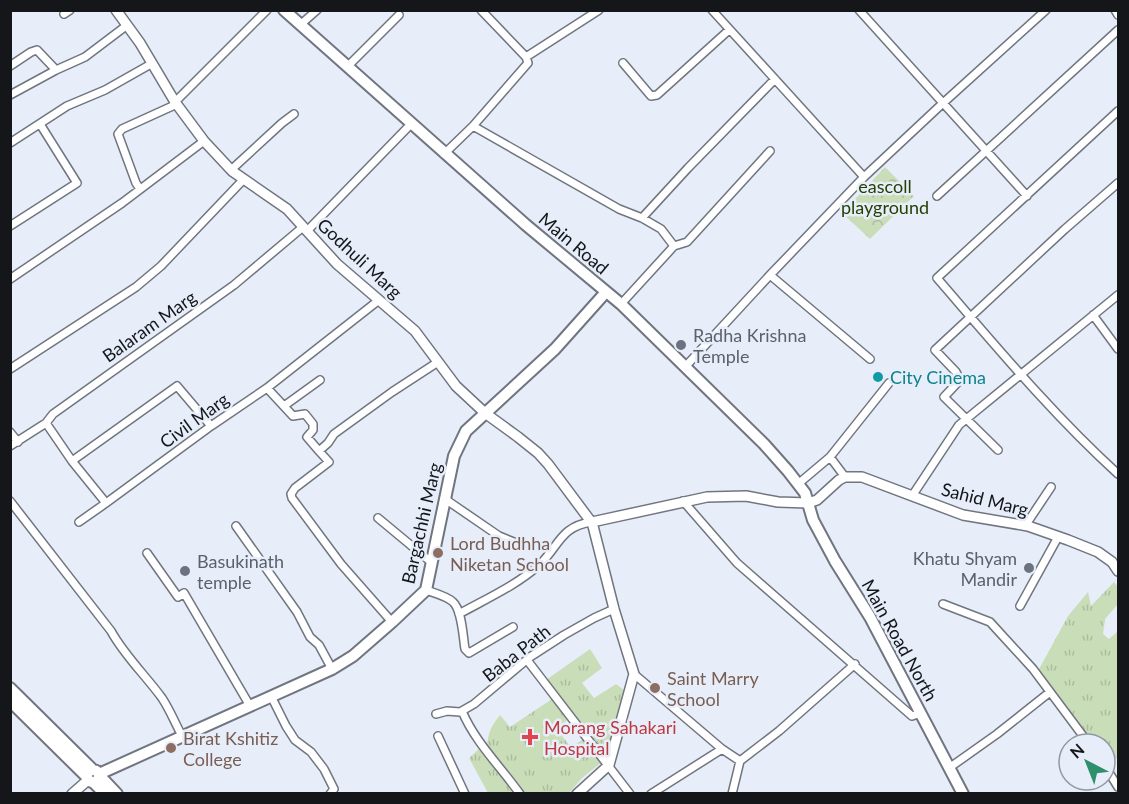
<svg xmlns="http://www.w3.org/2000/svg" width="1129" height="804" viewBox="0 0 1129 804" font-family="Lato,sans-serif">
<defs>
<pattern id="grass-tufts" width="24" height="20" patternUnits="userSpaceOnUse" patternTransform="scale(1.5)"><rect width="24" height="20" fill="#c9ddb9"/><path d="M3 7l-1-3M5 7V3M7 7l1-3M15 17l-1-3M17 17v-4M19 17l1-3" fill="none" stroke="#acbd9e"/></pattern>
<pattern id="park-crowns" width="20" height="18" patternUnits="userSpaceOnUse" patternTransform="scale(1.5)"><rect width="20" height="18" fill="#c9ddb9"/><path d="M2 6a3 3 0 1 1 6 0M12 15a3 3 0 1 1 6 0" fill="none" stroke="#acbd9e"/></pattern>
</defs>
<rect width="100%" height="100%" fill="#e7eef9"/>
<path fill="url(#grass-tufts)" d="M1114 582 1118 587V604L1105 619 1103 634 1109 639 1118 631V757L1107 766 1105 763V744H1091L1038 671 1068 616 1088 592 1091 606Z
M590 649 602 668 582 683 594 698 616 684 625 691 606 757 546 680Z
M555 697 570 717 557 730 571 747 585 738 602 762 582 778 569 793H523L487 747C488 733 491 726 500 715L510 727Z
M481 747 517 793H488L469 758Z"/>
<path fill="url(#park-crowns)" d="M885 167 914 196 870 239 842 213Z"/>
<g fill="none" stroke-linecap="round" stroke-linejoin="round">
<defs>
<path id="street" d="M712 10 864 177
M859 10 1027 196
M1115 10 1118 15
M64 14 70 10
M300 25 317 10
M526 57 599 10
M623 63 651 96 657 95 729 30
M10 66 31 52 37 50 56 70
M347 67 399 15
M10 95 56 70 85 57 126 26
M175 102 267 10
M1118 111 937 278C995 345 1052 414 1118 474
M473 126 619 209 642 218 661 229 674 246
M10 143 67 106 105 90 151 64
M444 154 473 126 528 63 526 57 481 10
M231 170 282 123 294 114
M140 189 136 183 118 134 122 129 177 104
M937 196 1118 30
M642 218 688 168 775 79
M10 226 77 183 40 124
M307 231 411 124
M770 275 870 359
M10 279 122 203 204 141
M621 304 674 246 687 242 770 151
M1093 315 1118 349
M685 367 770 275 864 177 942 104 1046 10
M10 369 136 287 161 266 243 180
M267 388 293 416 305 414 313 424V430L307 437 319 451
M284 406 320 380
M46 423 72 461 106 503 211 426 267 388 379 300
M10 432 18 442
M10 446 46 423 53 414 234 285 303 227
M998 450 944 397 960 380 956 372 935 350 1065 229 1118 183
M72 461 177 386 211 426
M845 477 830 457 889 383
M798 484 830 457
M912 496 959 425 1118 295
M445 499 499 536 526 547
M10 501 111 631C124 655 146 676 162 698 170 710 175 723 182 736
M683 501 737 563 912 716 921 713
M378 518 431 562
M79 522 106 503
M236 526 297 612 310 637 319 645 332 669
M1025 526 1051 487
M147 553 178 597 184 593 250 706
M426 590C434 593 447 596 453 602 462 610 463 637 465 649L469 653 513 627
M943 604 990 622 1033 669 1089 744
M1020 606 1058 537
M459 614C486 599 517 585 539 565 559 547 560 526 592 522
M392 622 341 564 292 498 291 494 295 488 329 462 319 451 328 443 334 434 392 392 438 362
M527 660 630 794
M634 674 722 749 740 761 779 731 855 664
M271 696 286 726 295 740 311 752 324 769 334 789 330 794
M462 711C475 742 500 766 520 794
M436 714 447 711 460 712 474 704 530 657 564 635 594 618 614 609
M438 736 465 794
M1105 766 1118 787
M949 768 997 734 1050 692
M651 794 722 749
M732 794 740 761"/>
<path id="secondary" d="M116 10 140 43 175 102 204 141 232 171 287 209 337 264 415 331 456 386 485 413 518 437 538 453 548 464 589 519 592 522
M592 522 707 497 746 496 778 502 808 503 817 500 839 480 845 477H862L963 515 1028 526 1068 540 1098 552 1112 562 1118 571
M72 794 88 780
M577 794 609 765 634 674 614 609 592 522"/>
<path id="primary" d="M284 10 526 225 621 304 764 444 788 471 805 493 813 520 835 561 870 617 963 794
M10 688 93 770
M10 701 87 777
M87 776a6 6 0 1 1 12 0a6 6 0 1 1-12 0Z
M99 774 332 669 353 656 392 622 426 590 454 456 466 431 555 349 606 292
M100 776 117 794
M94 783 105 794"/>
</defs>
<use href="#street" stroke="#70757f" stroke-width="10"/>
<use href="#secondary" stroke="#70757f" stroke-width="12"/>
<use href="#primary" stroke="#70757f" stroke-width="14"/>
<use href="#street" stroke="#fff" stroke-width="7"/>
<use href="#secondary" stroke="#fff" stroke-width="9"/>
<use href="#primary" stroke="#fff" stroke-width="10"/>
</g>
<g fill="#6b7280" stroke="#e7eef9" stroke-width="2">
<circle cx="681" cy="345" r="6"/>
<circle cx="1029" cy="568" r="6"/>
<circle cx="185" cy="571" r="6"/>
</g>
<circle fill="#0f9aa8" stroke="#e7eef9" stroke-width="2" cx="878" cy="377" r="6"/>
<g fill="#8d6e63" stroke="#e7eef9" stroke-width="2">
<circle cx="438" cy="553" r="6"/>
<circle cx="655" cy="688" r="6"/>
<circle cx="171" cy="748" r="6"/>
</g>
<path fill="#e0444e" stroke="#e7eef9" stroke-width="2" d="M527 728h6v6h6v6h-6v6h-6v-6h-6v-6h6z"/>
<g text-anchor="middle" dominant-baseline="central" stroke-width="5" stroke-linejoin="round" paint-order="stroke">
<g font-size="18" fill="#254003" stroke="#e7eef9">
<text x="885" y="186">eascoll<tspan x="885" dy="21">playground</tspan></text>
</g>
<g font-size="18" fill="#14161a" stroke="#e7eef9">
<text transform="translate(574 243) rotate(40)">Main Road</text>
<text transform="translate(360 258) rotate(43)">Godhuli Marg</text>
<text transform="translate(149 326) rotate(-35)">Balaram Marg</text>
<text transform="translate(194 420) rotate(-36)">Civil Marg</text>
<text transform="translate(985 499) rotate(14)">Sahid Marg</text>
<text transform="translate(421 523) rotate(-77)">Bargachhi Marg</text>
<text transform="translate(900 640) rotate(61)">Main Road North</text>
<text transform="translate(516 653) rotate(-38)">Baba Path</text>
</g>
<g font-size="18" fill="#5b616d" stroke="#e7eef9" text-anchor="start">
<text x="693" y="335">Radha Krishna<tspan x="693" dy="21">Temple</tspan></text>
<text x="1017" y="558" text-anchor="end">Khatu Shyam<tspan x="1017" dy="21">Mandir</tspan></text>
<text x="197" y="561">Basukinath<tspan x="197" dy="21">temple</tspan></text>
</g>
<g font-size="18" fill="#0d838f" stroke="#e7eef9" text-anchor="start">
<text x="890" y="377">City Cinema</text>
</g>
<g font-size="18" fill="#785e54" stroke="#e7eef9" text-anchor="start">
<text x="450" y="543">Lord Budhha<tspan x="450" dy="21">Niketan School</tspan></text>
<text x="667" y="678">Saint Marry<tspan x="667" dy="21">School</tspan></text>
<text x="183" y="738">Birat Kshitiz<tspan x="183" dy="21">College</tspan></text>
</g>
<g font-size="18" fill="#be3a42" stroke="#e7eef9" text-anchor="start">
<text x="544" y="727">Morang Sahakari<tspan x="544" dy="21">Hospital</tspan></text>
</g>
</g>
<rect width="1129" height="804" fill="none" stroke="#14161a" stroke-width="24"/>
<g transform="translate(1087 762) rotate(318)"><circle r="28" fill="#e7eef9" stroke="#9398a0" stroke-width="1.5"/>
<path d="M0-4.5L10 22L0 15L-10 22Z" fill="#2e906a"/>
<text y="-9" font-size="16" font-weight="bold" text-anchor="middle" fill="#14161a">N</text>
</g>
</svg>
